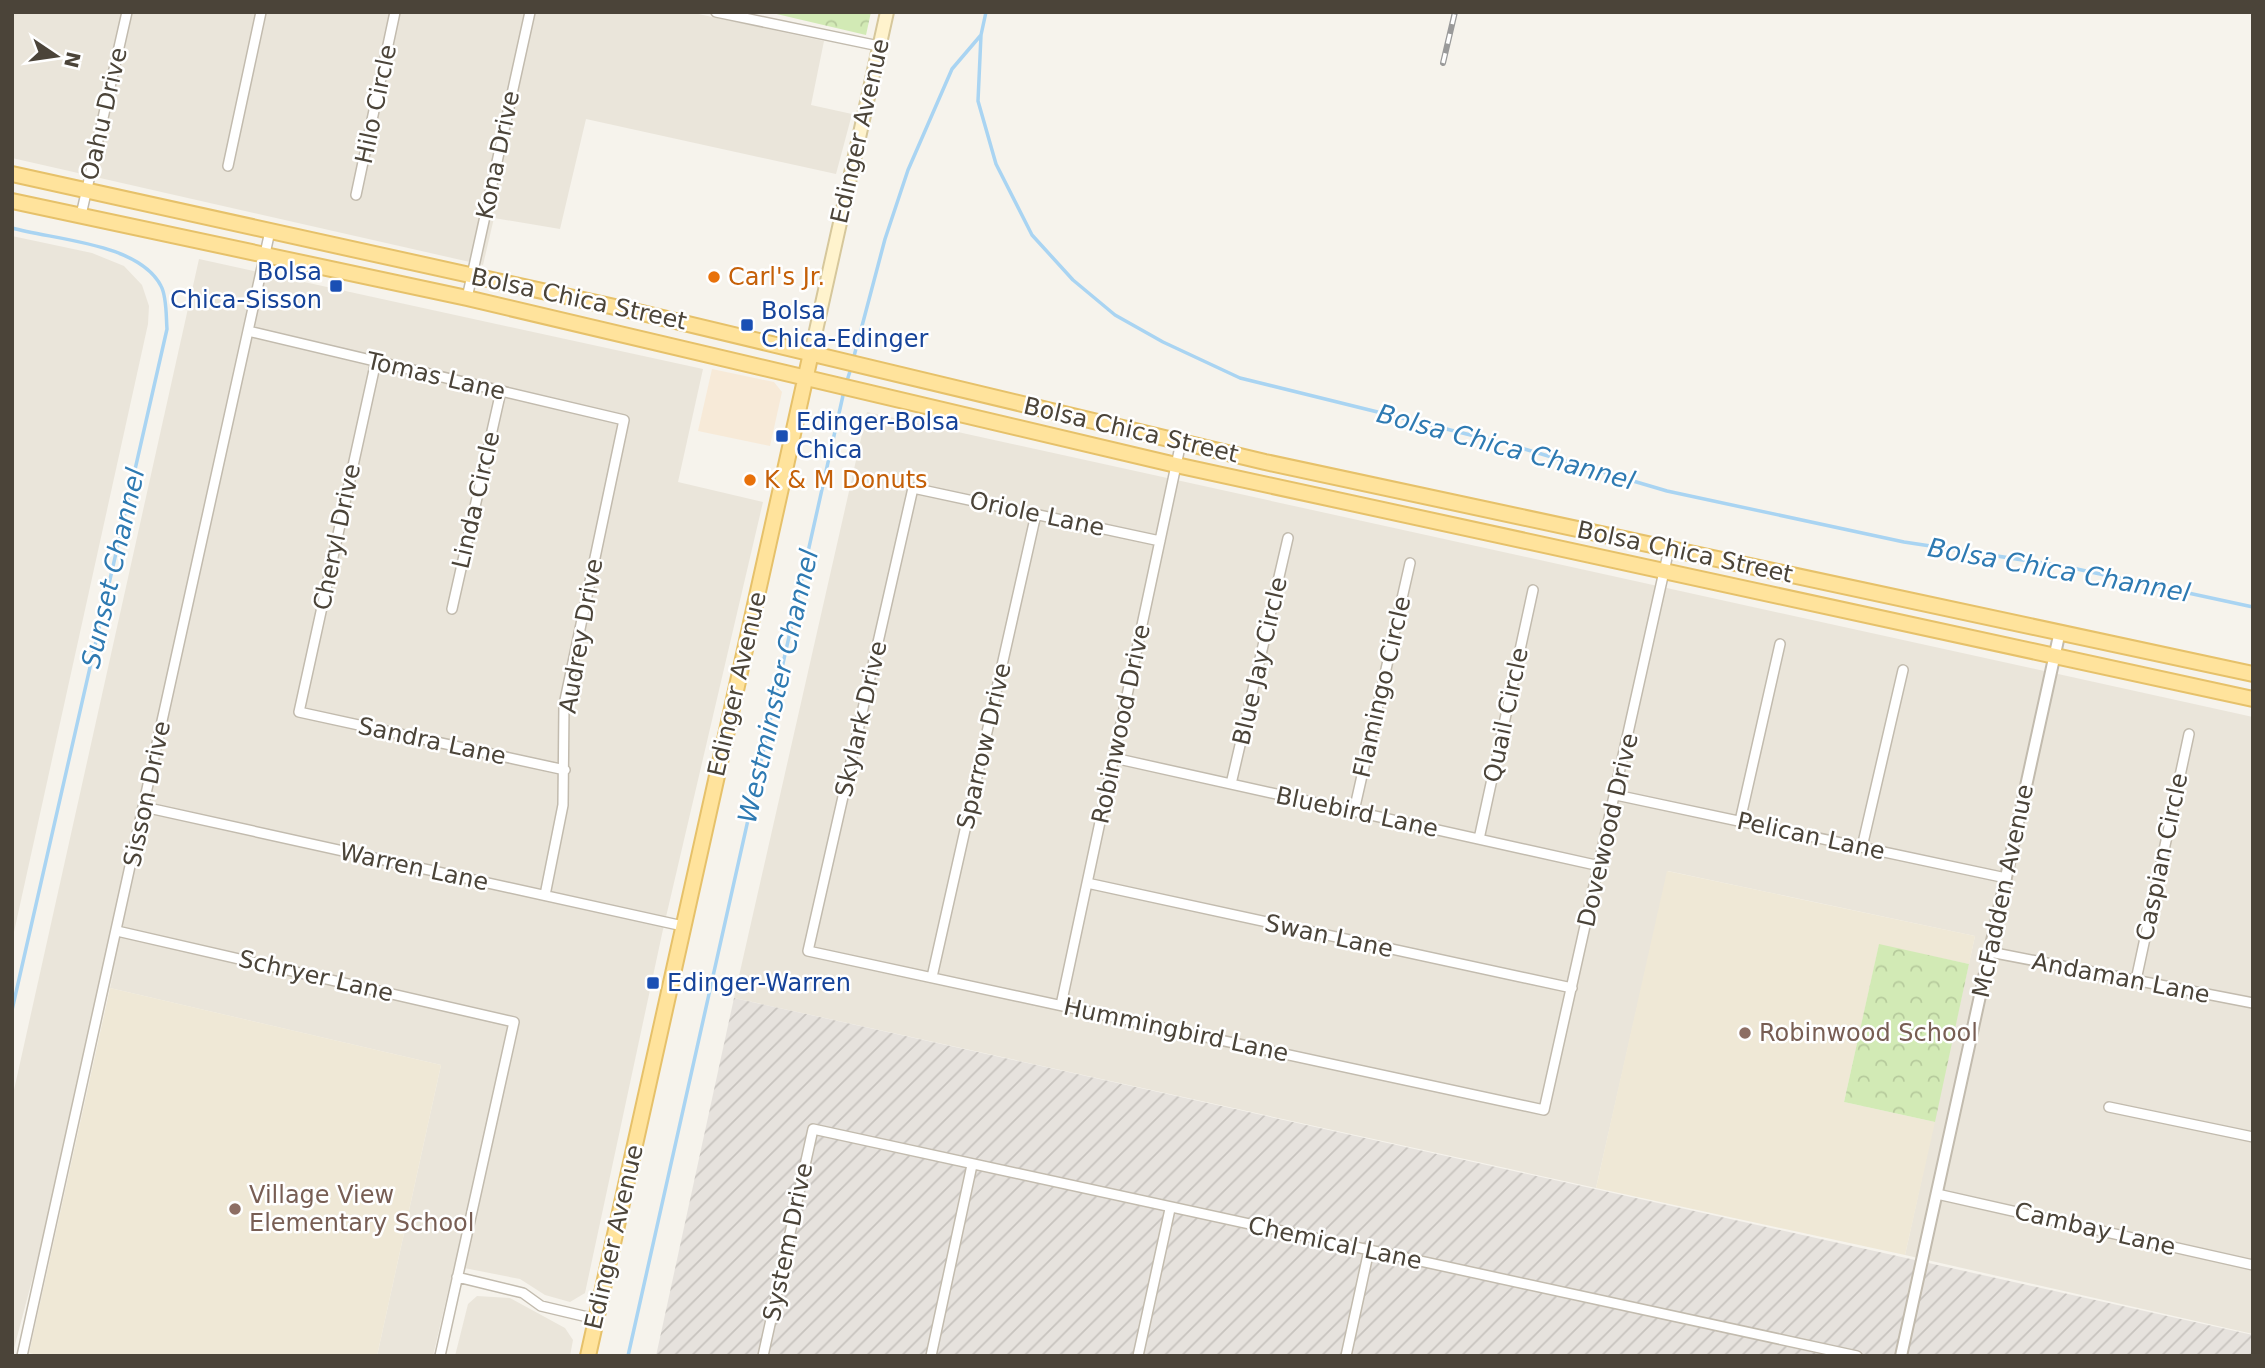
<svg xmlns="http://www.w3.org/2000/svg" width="2265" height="1368" viewBox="0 0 2265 1368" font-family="'DejaVu Sans',sans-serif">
<defs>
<pattern id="industrial-furrows" width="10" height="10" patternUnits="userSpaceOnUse" patternTransform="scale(1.75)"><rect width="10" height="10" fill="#e6e2dd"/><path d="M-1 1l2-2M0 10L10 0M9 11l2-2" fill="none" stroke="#c7c3be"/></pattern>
<pattern id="park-crowns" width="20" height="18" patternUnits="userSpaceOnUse" patternTransform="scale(1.75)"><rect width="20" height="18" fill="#d2eab5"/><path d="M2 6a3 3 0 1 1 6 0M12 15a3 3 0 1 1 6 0" fill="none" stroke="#b6ca9c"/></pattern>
</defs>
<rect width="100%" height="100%" fill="#f6f3ec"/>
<path fill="#eae5da" d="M12 12H689L824 41 811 105 852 114 836 174 586 119 560 229 494 218 483 265 12 158Z
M12 236 92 253 124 266 142 285 149 306 148 324 12 941Z
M199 259 703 369 678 482 763 502 662 934 585 1293 570 1302 545 1295 520 1279 454 1266 433 1356H377L441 1065 110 988 116 963 12 1356V1099Z
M867 412 2253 717V1334L1905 1255 1975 936 1668 871 1596 1188 734 998Z
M477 1296 510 1298 565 1328 573 1340 570 1356H455L468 1304Z"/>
<path fill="#f7ead8" d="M712 369 774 382 782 392 770 446 698 431Z"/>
<path fill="url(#industrial-furrows)" d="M734 998 2253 1335V1356H656Z"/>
<path fill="#efe8d6" d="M1667 871 1975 936 1969 964 1879 945 1844 1102 1935 1122 1905 1255 1596 1188Z
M110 988 441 1065 377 1356H42L29 1353Z"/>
<path fill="url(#park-crowns)" d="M768 12H871L866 35Z
M1879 944 1969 964 1935 1122 1844 1102Z"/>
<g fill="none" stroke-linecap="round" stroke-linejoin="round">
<path stroke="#a9d4f2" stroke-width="3.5" d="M986 12 981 35 978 101 996 164 1032 235 1073 280 1115 315 1163 342 1240 378 1511 445 1667 491 1904 542 2063 566 2253 607
M12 228C55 240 139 243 161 286 167 297 166 317 167 329L12 1010
M853 360 885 239 908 170 952 69 981 35
M846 384 851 368
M628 1356 844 391"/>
<defs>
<path id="minor" d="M716 12 879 46
M228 166 261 12
M356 195 395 12
M81 215 127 12
M467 298 530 12
M248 331 624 420 564 705 563 805 545 895
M376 361 299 712 565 770
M1160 541 913 488 808 951 1544 1110 1669 549
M452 609 501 391
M1114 758 1600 866
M1231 784 1288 538
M1616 795 2006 878
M144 807 683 926
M1354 811 1410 563
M1740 821 1780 644
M1479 839 1533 590
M1862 847 1903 670
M1087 883 1572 988
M117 931 514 1022 440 1356
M1990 952 2253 1003
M932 977 1036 514
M2136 980 2189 734
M1061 1005 1181 442
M2109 1107 2253 1137
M1937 1194 2253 1265
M457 1277 523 1293 541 1306 596 1319
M22 1356 270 231
M763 1356 813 1129 1857 1356
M931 1356 972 1165
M1138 1356 1170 1209
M1346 1356 1369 1250"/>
<path id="tertiary" d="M1901 1356 2060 631"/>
<path id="secondary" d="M811 353 887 12"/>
<path id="primary" d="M12 174 642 313 1265 462 2253 674
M12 201 467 298 1176 465 2253 699
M588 1356 811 353"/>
</defs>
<use href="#minor" stroke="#c2bbae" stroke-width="12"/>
<use href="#tertiary" stroke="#c2bbae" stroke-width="14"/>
<use href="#secondary" stroke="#d6c79b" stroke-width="16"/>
<use href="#primary" stroke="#e6c16a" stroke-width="18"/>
<use href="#minor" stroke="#fff" stroke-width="9"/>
<use href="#tertiary" stroke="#fff" stroke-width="10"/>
<use href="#secondary" stroke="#fff3cd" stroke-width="12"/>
<use href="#primary" stroke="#ffe39c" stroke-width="14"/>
<defs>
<path id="rail" d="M1443 63 1455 12"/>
</defs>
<use href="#rail" stroke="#9a9a9a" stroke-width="6"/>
<use href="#rail" stroke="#fff" stroke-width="3.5" stroke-dasharray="10" stroke-linecap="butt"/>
</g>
<g fill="#e8710a" stroke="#fff" stroke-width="2.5">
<circle cx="714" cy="277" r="7"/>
<circle cx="750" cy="480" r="7"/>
</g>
<g fill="#1a4fb4" stroke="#fff" stroke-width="2.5">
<rect x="329" y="279" width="14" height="14" rx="3.5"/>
<rect x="740" y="318" width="14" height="14" rx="3.5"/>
<rect x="775" y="429" width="14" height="14" rx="3.5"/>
<rect x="646" y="976" width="14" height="14" rx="3.5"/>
</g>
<g fill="#8d6e63" stroke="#fff" stroke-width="2.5">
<circle cx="1745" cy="1033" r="7"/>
<circle cx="235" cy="1209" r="7"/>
</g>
<g text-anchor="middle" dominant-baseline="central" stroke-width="5" stroke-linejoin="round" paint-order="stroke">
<g font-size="24" fill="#4b4439" stroke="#fff">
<text transform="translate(376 104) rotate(-78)">Hilo Circle</text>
<text transform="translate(104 114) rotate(-77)">Oahu Drive</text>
<text transform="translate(860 131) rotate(-77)">Edinger Avenue</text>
<text transform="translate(498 155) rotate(-78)">Kona Drive</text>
<text transform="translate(579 299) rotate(12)">Bolsa Chica Street</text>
<text transform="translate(436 376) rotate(13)">Tomas Lane</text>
<text transform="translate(1131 430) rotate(13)">Bolsa Chica Street</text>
<text transform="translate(476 500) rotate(-77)">Linda Circle</text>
<text transform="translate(1037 514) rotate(12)">Oriole Lane</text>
<text transform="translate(337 537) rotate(-78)">Cheryl Drive</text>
<text transform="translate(1685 552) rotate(12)">Bolsa Chica Street</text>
<text transform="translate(581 636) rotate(-80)">Audrey Drive</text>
<text transform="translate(1260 661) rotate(-77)">Blue Jay Circle</text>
<text transform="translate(737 684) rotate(-77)">Edinger Avenue</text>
<text transform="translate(1382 687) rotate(-77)">Flamingo Circle</text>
<text transform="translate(1506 715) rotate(-78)">Quail Circle</text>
<text transform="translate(861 719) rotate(-77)">Skylark Drive</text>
<text transform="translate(1121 724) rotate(-78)">Robinwood Drive</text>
<text transform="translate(432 741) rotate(12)">Sandra Lane</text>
<text transform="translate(984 746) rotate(-77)">Sparrow Drive</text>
<text transform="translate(147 794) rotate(-78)">Sisson Drive</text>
<text transform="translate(1357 812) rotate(12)">Bluebird Lane</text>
<text transform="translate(1608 830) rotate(-77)">Dovewood Drive</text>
<text transform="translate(1811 836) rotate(12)">Pelican Lane</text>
<text transform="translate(2162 857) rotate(-78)">Caspian Circle</text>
<text transform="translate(414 867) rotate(12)">Warren Lane</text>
<text transform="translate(2003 891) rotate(-78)">McFadden Avenue</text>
<text transform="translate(1329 936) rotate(12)">Swan Lane</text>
<text transform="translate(316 976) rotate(13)">Schryer Lane</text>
<text transform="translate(2121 978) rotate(11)">Andaman Lane</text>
<text transform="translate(1176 1030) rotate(12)">Hummingbird Lane</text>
<text transform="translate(2095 1229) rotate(13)">Cambay Lane</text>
<text transform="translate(614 1237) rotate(-77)">Edinger Avenue</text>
<text transform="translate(788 1242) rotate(-78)">System Drive</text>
<text transform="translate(1335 1243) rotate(12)">Chemical Lane</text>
</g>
<g font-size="24" fill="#164399" stroke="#fff" text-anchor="start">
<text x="322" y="272" text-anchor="end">Bolsa<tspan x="322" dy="28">Chica-Sisson</tspan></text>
<text x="761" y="311">Bolsa<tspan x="761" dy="28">Chica-Edinger</tspan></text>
<text x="796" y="422">Edinger-Bolsa<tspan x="796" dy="28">Chica</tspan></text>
<text x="667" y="983">Edinger-Warren</text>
</g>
<g font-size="24" fill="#c56008" stroke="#fff" text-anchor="start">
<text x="728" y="277">Carl's Jr.</text>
<text x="764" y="480">K &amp; M Donuts</text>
</g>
<g font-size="24" fill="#785e54" stroke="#fff" text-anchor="start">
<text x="1759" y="1033">Robinwood School</text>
<text x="249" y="1195">Village View<tspan x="249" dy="28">Elementary School</tspan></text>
</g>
<g font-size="26" font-style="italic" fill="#2e7ab2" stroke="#fff">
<text transform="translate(1506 447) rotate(15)">Bolsa Chica Channel</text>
<text transform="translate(113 568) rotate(-77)">Sunset Channel</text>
<text transform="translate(2059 570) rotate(10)">Bolsa Chica Channel</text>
<text transform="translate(778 686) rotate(-77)">Westminster Channel</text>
</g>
</g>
<rect width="2265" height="1368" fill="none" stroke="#4b4439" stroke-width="28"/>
<g transform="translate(56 56) rotate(103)" stroke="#ffffff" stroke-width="5" paint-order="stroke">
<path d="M0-5L12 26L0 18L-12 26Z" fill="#4b4439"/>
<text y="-10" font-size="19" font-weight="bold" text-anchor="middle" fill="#4b4439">N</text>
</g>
</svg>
